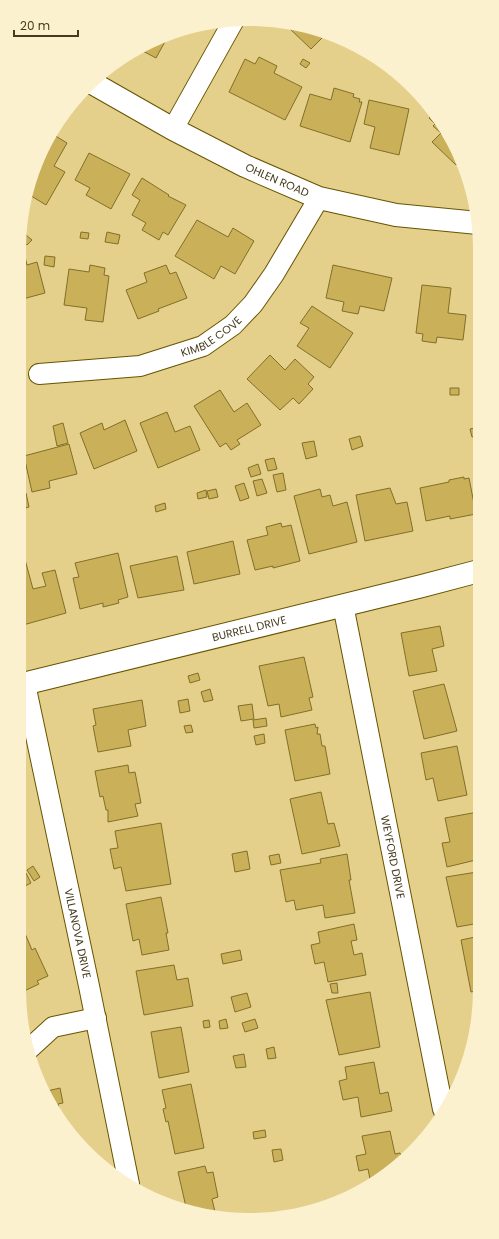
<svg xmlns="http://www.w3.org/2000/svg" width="499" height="1239" viewBox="0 0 499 1239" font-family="Poppins,sans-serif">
<rect width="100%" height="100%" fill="#e4d08a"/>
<path fill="#c9b059" stroke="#826f28" d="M287 26 323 31 327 33 311 49Z
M167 38 156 58 139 49 147 43Z
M259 57 277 66 274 73 302 87 285 120 229 92 245 59 255 64Z
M303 59 310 63 306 68 300 64Z
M334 88 354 94 353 97 360 99 359 102H362L350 142 300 126 310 94 331 100Z
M369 100 409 109 399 155 370 148 375 127 364 124Z
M433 114 461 159 456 165 432 142 441 133 433 126 435 124 429 118Z
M54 135 67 143 54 166 65 172 46 205 28 194 31 176Z
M89 153 130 174 111 209 86 195 90 188 75 180Z
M142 178 169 195 168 196 186 205 168 235 163 232 159 240 142 230 146 223 132 215 140 200 132 195Z
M197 220 228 237 233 228 254 241 235 274 221 266 214 279 175 256Z
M81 232 89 233 88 239 80 238Z
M107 232 120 235 118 244 105 242Z
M26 235 32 240 27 245 21 240Z
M45 256 55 257 54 267 44 265Z
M25 257 27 265 37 262 45 293 19 300V258Z
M90 265 105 268 104 275 109 276 103 322 85 320 87 308 64 305 69 269 89 272Z
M166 265 170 274 176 272 187 298 158 309 159 311 138 319 126 290 147 282 144 273Z
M333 265 392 278 384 311 360 306 358 314 342 311 344 302 326 298Z
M422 285 451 288 448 313 466 315 463 340 437 337 436 343 422 341 423 334 416 333Z
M312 306 353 333 330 368 297 346 309 328 300 323Z
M270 355 285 370 295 359 314 377 308 384 313 389 299 404 293 398 280 410 247 379Z
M450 388H459V395H450Z
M220 390 234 412 247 403 261 425 237 440 240 444 231 450 226 443 220 447 194 406Z
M167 412 175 432 190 426 200 450 158 468 140 423Z
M125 420 137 451 94 469 80 433 102 423 104 430Z
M63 423 68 443 57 446 53 426Z
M479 427V435L472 437 470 429Z
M360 436 363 446 352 450 349 439Z
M314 441 317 456 306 459 302 443Z
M69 444 77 474 49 481 50 488 32 492 24 456Z
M274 458 277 469 268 471 265 460Z
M258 464 261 474 251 477 248 468Z
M283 473 286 490 277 492 273 475Z
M464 477V479L469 478 476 514 450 519V516L426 521 420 488 449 482V480Z
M262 479 267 493 257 496 253 481Z
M244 483 249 498 240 501 235 486Z
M390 488 396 504 407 502 413 531 365 541 356 495Z
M216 489 218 497 209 499 207 491Z
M320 489 322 497 330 495 333 506 347 502 357 542 309 554 294 496Z
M206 490 207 497 198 499 197 493Z
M26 493 29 507 19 510V495Z
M165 503 166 509 156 512 155 506Z
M281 523 282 527 291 525 300 561 273 568V566L255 570 247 540 268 535 266 527Z
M233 541 240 574 194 584 187 552Z
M118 553 128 597 118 600 119 603 103 607V603L80 609 73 578 79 577 75 563Z
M24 556 33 589 46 586 42 573 55 570 66 613 23 625 19 612V557Z
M177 556 184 590 138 598 130 566Z
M440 626 444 646 432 649 437 671 409 676 401 633Z
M304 657 313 697 309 698 312 710 281 717 279 704 268 706 259 666Z
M198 673 200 680 190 683 188 676Z
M444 684 457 731 424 739 413 691Z
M210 689 213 700 204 702 201 692Z
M188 699 190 711 180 713 178 701Z
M142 700 146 726 128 730 131 746 98 752 93 726 96 725 93 709Z
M252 704 254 719 241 721 238 706Z
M266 718 267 726 254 728 253 720Z
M315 724 316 728 318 727 317 734H320L322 746H325L330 774 295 781 285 730Z
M191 725 193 732 186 733 184 726Z
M264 734 265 743 256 745 254 736Z
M457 746 467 795 438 801 433 778 426 780 421 753Z
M128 765 129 773 135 772 141 803 135 804 138 816 108 822V810H106L103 796 100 797 95 771Z
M321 792 328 824 334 823 340 846 302 854 290 799Z
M478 812 480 859 447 867 442 843 450 842 445 818Z
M161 823 171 884 126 891 121 867 114 869 110 849 118 848 115 831Z
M247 851 250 869 235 872 232 854Z
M279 854 281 863 271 865 269 856Z
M347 854 351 880H349L355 913 325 918 323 905 296 910 294 900 286 902 280 870 321 863 320 859Z
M33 866 40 877 34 881 27 870Z
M477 872 478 879H480V923L457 927 446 877Z
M26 873 31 883 25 886 20 877Z
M161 897 168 933H166L169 950 142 955 139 939 133 941 126 904Z
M354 924 357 940 351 941 354 955 362 953 366 975 328 982 324 962 315 964 311 945 320 943 318 932Z
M24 931 32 950 35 948 48 976 37 981 39 984 22 992 19 989V933Z
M480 936V990L471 992 461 940Z
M240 950 242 960 223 964 221 954Z
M174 965 177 980 188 978 193 1006 144 1015 136 971Z
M337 983 338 993H332L330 984Z
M370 992 380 1047 339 1055 326 1000Z
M247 993 251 1007 235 1012 231 997Z
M226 1019 228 1028 220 1029 219 1021Z
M255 1019 258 1028 245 1032 242 1023Z
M209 1020 210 1027 204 1028 203 1021Z
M181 1027 189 1072 159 1078 151 1032Z
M274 1047 276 1058 268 1059 266 1049Z
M244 1054 246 1067 236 1068 233 1056Z
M374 1062 380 1094 388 1092 392 1111 361 1117 358 1097 343 1100 339 1081 347 1079 345 1067Z
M191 1084 204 1148 175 1154 168 1121 166 1122 163 1109 166 1108 162 1090Z
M60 1088 63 1103 58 1104 60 1114 47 1091Z
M265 1130 266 1137 254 1139 253 1132Z
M390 1131 395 1154 400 1153 402 1159 377 1181 371 1184 368 1169 359 1171 356 1156 366 1154 362 1136Z
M281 1149 283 1160 274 1162 272 1150Z
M205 1166 207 1173 213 1172 218 1197 212 1199 216 1216H213L186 1207 178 1172Z"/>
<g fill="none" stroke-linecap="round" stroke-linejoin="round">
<defs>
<g id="street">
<path d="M173 129 234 20"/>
<path id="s1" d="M39 374 140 366 203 346 233 325 253 304 274 274 319 198"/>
<path id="s2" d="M343 605 443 1109"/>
<path id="s3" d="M25 684 89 986 129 1184"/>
<path d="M29 1049 53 1027 96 1018"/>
</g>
<g id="secondary">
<path id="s4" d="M94 84 173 129 245 166 319 198 396 215 478 223"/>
<path id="s5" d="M19 685 422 586 479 571"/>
</g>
</defs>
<use href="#street" stroke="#675401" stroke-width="22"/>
<use href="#secondary" stroke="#675401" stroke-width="24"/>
<use href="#street" stroke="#fff" stroke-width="20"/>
<use href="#secondary" stroke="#fff" stroke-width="22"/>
</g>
<g text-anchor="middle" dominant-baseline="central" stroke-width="3.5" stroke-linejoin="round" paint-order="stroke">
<g font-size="11" fill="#453c1f" stroke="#fbf1cf">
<text stroke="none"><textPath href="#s4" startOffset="207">OHLEN ROAD</textPath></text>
<text stroke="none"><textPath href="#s1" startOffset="179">KIMBLE COVE</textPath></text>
<text stroke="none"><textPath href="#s5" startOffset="237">BURRELL DRIVE</textPath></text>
<text stroke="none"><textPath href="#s2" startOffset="257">WEYFORD DRIVE</textPath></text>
<text stroke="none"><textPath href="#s3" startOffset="255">VILLANOVA DRIVE</textPath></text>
</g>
</g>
<path d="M0 0H499V1239H0ZM249 26H250A223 223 0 0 1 473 249V990A223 223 0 0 1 250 1213H249A223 223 0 0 1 26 990V249A223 223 0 0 1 249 26Z" fill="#fbf1cf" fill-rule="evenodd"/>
<path d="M14 30v6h64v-6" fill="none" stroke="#453c1f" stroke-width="2"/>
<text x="20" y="30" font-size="12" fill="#453c1f" stroke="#fbf1cf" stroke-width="3" paint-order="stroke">20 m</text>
</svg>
